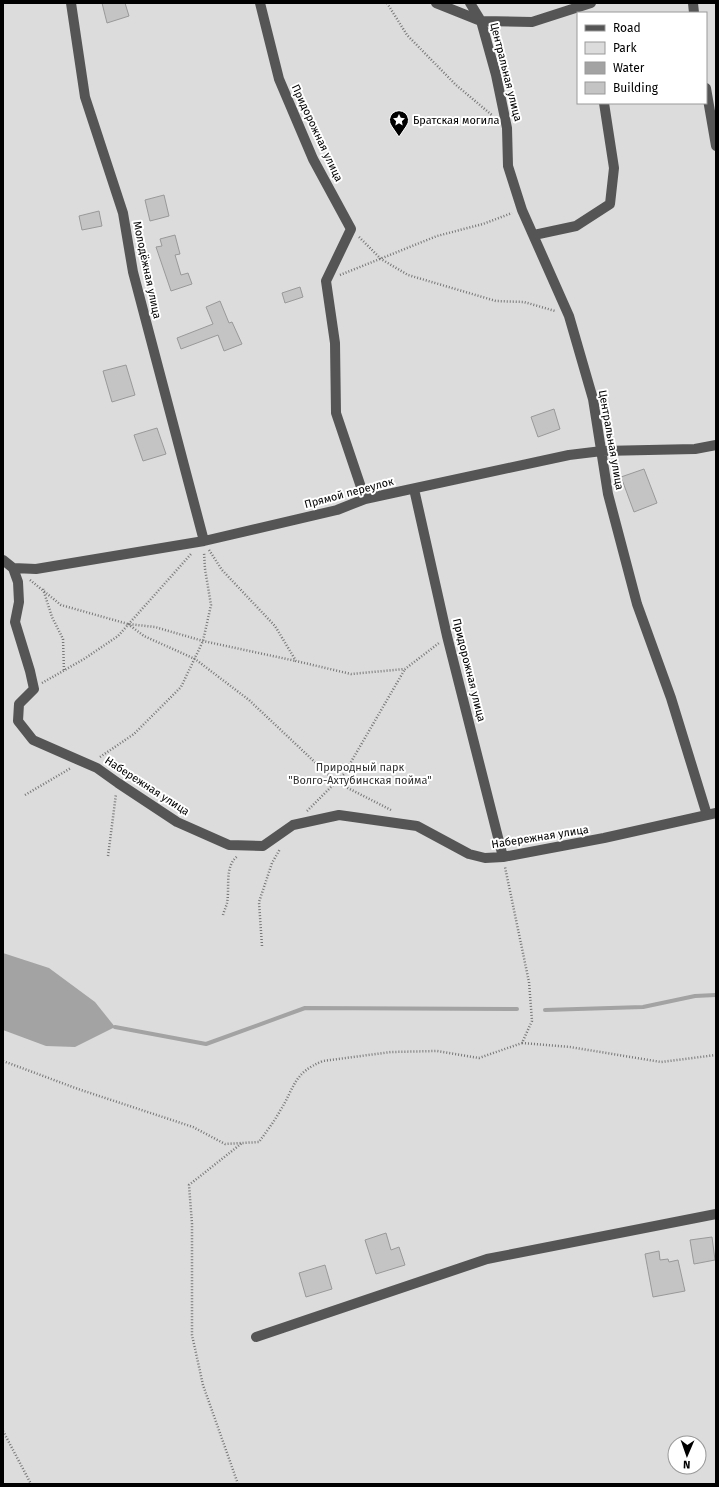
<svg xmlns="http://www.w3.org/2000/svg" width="719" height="1487" viewBox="0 0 719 1487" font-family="'Fira Sans',sans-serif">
<rect width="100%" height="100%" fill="#fff"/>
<path fill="#dcdcdc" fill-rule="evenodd" d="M3 3H716V1484H3ZM578 13H706V103H578ZM675 1443H699V1467H675Z"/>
<path fill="#a3a3a3" d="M3 953 49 968 95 1002 115 1027 75 1047 46 1046 3 1030Z"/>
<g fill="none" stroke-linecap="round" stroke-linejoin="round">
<path stroke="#a3a3a3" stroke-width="4" d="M545 1010 643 1007 695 996 716 995
M115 1027 206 1044 305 1008 517 1009"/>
</g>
<path fill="#c4c4c4" stroke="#999" d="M102 3H125L129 16 107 23Z
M164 195 169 216 150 221 145 200Z
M99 211 102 226 82 230 79 216Z
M175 235 180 254 175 255 181 275 188 273 192 284 171 291 156 247 162 246 160 239Z
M300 287 303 297 285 303 282 293Z
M220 301 229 323 232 322 242 344 224 351 218 335 181 349 177 338 213 324 206 307Z
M126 365 135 395 112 402 103 371Z
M554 409 560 429 538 437 531 417Z
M157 428 166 454 143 461 134 435Z
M644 469 657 503 634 512 621 477Z
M386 1233 391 1250 399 1247 405 1265 376 1274 365 1240Z
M712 1237 715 1260 694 1264 690 1240Z
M659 1251 660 1260 668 1259 669 1262 678 1260 685 1291 653 1297 645 1254Z
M325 1265 332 1289 306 1297 299 1273Z"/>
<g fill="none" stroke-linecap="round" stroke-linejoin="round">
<path stroke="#777" stroke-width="2.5" stroke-dasharray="1 2" stroke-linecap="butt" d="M387 3 407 35 456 85 493 116
M359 237 381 259 408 275 496 301 524 302 555 311
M340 275 437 236 483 224 512 213
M209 550 222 570 275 626 296 661 351 674 405 669 439 643
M30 580 61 605 128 624 155 627 203 641 296 661
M43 589 52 617 63 639 64 671
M128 624 144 636 195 659 249 700 336 782 391 810
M42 683 84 659 118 636 191 554
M100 757 134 734 181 687 203 641 211 605 205 569 204 552
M25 795 71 768
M307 811 344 774 405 669
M108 856 116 794
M223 915C224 911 226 907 227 903 230 889 224 865 238 856
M262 946 259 902 272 863 280 849
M522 1043 570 1047 661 1062 716 1055
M3 1061 78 1089 193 1127 225 1144 259 1142C266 1132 274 1122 280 1111 295 1087 293 1073 323 1061L391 1052 437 1051 479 1058 522 1043 532 1021 529 982 505 867
M3 1431 31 1484
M238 1484 203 1385 192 1335V1224L189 1185 242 1143"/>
<path stroke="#555" stroke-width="10" d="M71 3 85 97 123 213 133 272 204 541
M260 3 279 79 313 159 351 229 326 281 335 343 336 413 365 499
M436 3 481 21 532 22 591 3
M470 3 481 21 496 75 507 128 508 166 522 210 569 316 593 399 608 494 637 604 671 698 707 815
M693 3 694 13
M706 88 716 146
M534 235 576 226 610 204 614 168 604 103
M414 489 447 636 503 857
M3 560 13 568 18 582 19 602 15 622 30 671 34 689 19 704 18 721 33 740 97 768 118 783 177 822 229 845 263 846 293 825 339 815 417 826 469 854 485 858 503 857 604 838 716 813
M13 568 36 569 204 541 337 510 365 499 569 455 602 451 695 449 716 445
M256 1337 487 1259 716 1214"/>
</g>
<defs>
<symbol id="sight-pin" viewBox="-11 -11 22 30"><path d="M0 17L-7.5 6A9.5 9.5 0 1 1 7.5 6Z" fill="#000" stroke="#fff"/><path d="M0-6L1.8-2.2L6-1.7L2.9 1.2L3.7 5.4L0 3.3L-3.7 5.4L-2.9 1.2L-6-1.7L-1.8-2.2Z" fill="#fff"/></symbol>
</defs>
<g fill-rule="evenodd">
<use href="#sight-pin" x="388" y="109" width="22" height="30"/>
</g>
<g text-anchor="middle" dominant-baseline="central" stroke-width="4" stroke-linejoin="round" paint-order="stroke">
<g font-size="11" fill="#000" stroke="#fff">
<text transform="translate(506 72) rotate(76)">Центральная улица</text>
<text transform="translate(317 133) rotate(65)">Придорожная улица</text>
<text transform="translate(147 270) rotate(78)">Молодёжная улица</text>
<text transform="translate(611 440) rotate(80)">Центральная улица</text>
<text transform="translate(349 493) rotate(-15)">Прямой переулок</text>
<text transform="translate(469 670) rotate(76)">Придорожная улица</text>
<text transform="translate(147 786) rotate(33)">Набережная улица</text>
<text transform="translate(540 837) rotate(-9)">Набережная улица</text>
</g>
<g font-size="11" fill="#000" stroke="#fff" text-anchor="start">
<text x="413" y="120">Братская могила</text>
</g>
<g font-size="11" fill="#333" stroke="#fff">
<text x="360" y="767">Природный парк<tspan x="360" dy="13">"Волго-Ахтубинская пойма"</tspan></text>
</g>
</g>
<rect width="719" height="1487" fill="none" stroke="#000000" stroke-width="8"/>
<rect x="577" y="12" width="130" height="92" fill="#ffffff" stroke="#999999"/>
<rect x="585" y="25" width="20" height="6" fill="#555555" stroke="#999999"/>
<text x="613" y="32" font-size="12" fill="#000000">Road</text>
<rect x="585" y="42" width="20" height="12" fill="#dcdcdc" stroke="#999999"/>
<text x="613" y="52" font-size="12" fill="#000000">Park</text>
<rect x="585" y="62" width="20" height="12" fill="#a3a3a3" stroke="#999999"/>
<text x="613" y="72" font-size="12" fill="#000000">Water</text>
<rect x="585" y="82" width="20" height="12" fill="#c4c4c4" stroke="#999999"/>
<text x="613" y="92" font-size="12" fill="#000000">Building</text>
<g transform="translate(687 1455) rotate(182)"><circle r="19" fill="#ffffff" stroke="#999999"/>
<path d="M0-3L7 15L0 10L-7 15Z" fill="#000000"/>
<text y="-6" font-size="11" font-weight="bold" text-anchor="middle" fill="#000000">N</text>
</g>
</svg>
